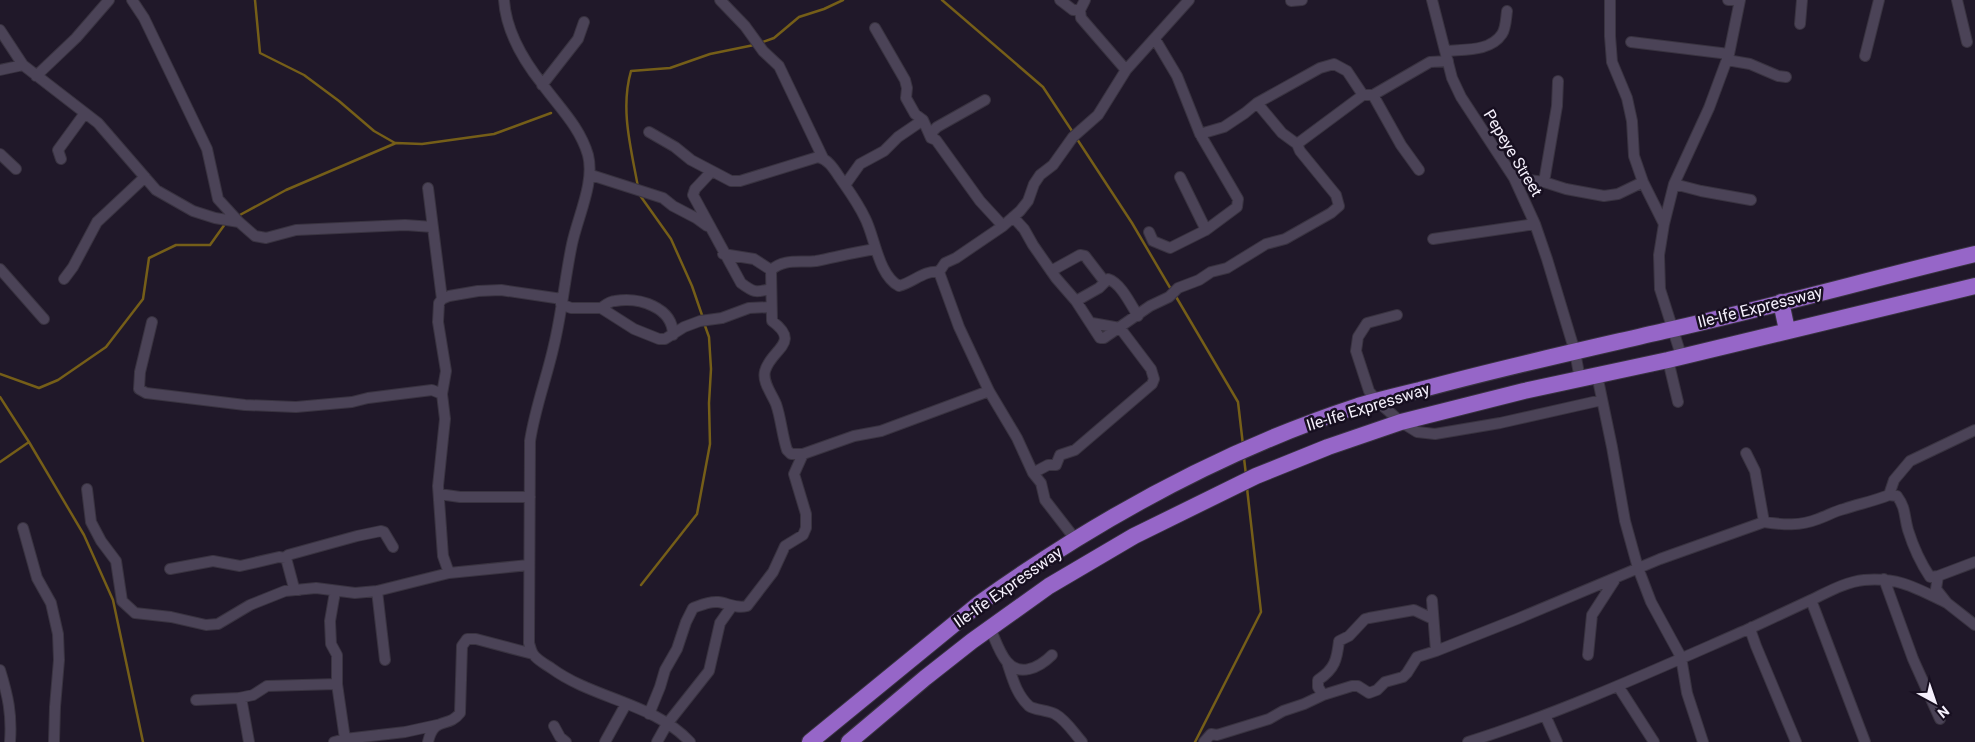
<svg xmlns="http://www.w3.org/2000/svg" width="1975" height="742" viewBox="0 0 1975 742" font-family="Roboto,sans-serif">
<rect width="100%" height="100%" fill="#201829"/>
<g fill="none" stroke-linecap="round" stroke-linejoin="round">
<path stroke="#755e18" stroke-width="2.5" d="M255 0 260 53 304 75 339 101 374 131 395 143
M942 0 1043 87 1074 134
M760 43 774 38 799 17 824 9 843 0
M1077 139 1132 223 1172 291
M638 187C631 148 620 109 631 71L670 68 710 54 754 45
M639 194 671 239 692 286 703 318
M238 216 286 190 396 143 422 144 494 134 551 113
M1175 295 1238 402 1243 445
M0 374 39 388 58 380 106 347 143 299 149 258 176 245H210L225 224
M0 397 29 442 84 535 113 600 143 742
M1244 458 1246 475
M0 462 29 442
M641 585 697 514 710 444 709 403 711 369 709 337 704 323
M1195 742 1261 612 1247 488"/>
<defs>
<path id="minor" d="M132 0 144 18 207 149 218 199 239 222 255 236 266 238 296 230 405 225 433 227
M504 0C506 32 523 60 543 85 559 107 580 127 588 155 595 182 578 216 572 244 565 277 562 312 554 345 547 377 535 408 530 441L529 643C530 646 531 651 533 654 537 660 545 664 551 668 593 699 654 703 690 742
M720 0 745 26 763 51 779 66 823 158
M1060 0 1073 10H1080
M1085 0 1080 10 1081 18 1126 70
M1432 0 1452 78 1461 97 1514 178 1535 224 1547 259 1575 352 1580 379
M1610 0V36L1612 62 1627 98 1632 121 1634 156 1643 182 1664 224 1659 255 1660 289 1681 355
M1728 0H1734
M1957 0 1967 42
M1291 1 1302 0
M1800 24 1802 0
M875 28 905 80 907 88 906 98 915 114 923 120 931 138 936 140 980 201 1003 226
M0 30 23 65 98 123 156 190 193 211 215 218 239 222
M1631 42 1729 54
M1446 51C1464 49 1490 52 1502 34 1506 28 1506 18 1507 11
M1865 56 1879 0
M1727 60 1750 64 1778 76 1786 77
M0 70 23 65
M36 76 76 38 109 0
M542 85 578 39 584 22
M1373 95 1401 145 1419 170
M1257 103 1282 133 1297 144
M649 132 675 147 691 160 731 181H740L818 157C828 159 834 169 840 178 849 191 858 203 865 218 875 237 878 275 899 286 914 282 924 270 939 272
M1200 134 1224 127 1245 113 1257 103 1320 68 1334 64 1347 71 1363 95
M931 138 933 131 937 127 985 100
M0 154 16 169
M61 159 58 150 85 113
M712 171 695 189 693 195 741 283C753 292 755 293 770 289
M591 175 663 198 673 206 696 218 707 226
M1180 177 1206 230
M1514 178 1544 182 1566 189 1604 196 1618 194 1643 182
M1544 182 1557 106 1558 81
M1674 184 1701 191 1751 200
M845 185 860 164 884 151 898 137 923 120
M428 188 442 299
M1013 217 1024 229 1033 245 1056 278 1076 301 1100 338H1104L1150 306 1169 297 1178 288 1199 280 1211 272 1227 268 1266 244 1285 239 1331 213 1339 206 1336 195 1300 151 1297 144 1363 95H1373L1430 62 1448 61
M1664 224 1674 184 1709 108 1729 54 1740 0
M1149 232 1153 241 1170 248 1206 230 1237 207 1238 199 1200 134 1177 76 1155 39
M1433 239 1535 224
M876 249C855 252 836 257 816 261 799 263 785 258 771 270L772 321C802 343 771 349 765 371 762 382 772 394 776 404 781 418 782 435 787 450L791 454H803L854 436 881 431 989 391
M723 254 754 259 771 270
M0 269 44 319
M1051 271 1080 255 1085 256 1105 282
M64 279 73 267 97 222 145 177
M1076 301 1099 288 1108 279C1121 283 1131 305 1138 316
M561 304 571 308H601L634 329 659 339H665L684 327 700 321 722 318 749 308 771 307
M601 308C605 305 610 301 615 301 639 297 673 307 673 335
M1397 315 1367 323 1358 337 1356 351 1369 391 1377 401 1401 422 1417 432 1435 434 1500 423 1602 400
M152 322 140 372 139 389 146 393 245 405 296 407 352 402 368 398 432 390 442 394
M1668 360 1678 402
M1597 375 1612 447 1625 521 1638 568 1651 602 1681 657 1687 693 1703 742
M1746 453 1755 471 1764 522
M1033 473 1048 465H1056L1060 455 1075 450 1152 384 1154 379 1151 369 1120 328 1092 323
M87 489 91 522 101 541 116 561 122 601 135 613 171 617 206 625 218 624 250 605 285 591 316 588 355 593 377 591 449 573 529 565
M439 494 460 497H530
M1889 495 1897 496C1906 508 1904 516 1908 530 1913 546 1920 562 1930 577L1938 576 1975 562
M23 528 37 578 51 603 58 634 59 660 55 707 54 742
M1076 540 1045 500 1041 483 1033 473 1017 438 989 391 959 327 939 272 945 263 956 258 1003 226 1020 211 1028 201 1034 184 1040 175 1053 165 1073 137 1098 115 1126 70 1189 0
M286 558 294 588 299 590
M170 569 213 561 240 566 279 557 286 558 288 555 357 536 381 531 384 532 393 547
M449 573 443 556 438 486 445 419 442 394 446 371 438 322 439 303 442 299 449 296 478 291 501 290 562 299
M1938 576 1936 589 1947 603 1975 625
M1884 579 1913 659 1940 719
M377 591 385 660
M335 592 330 621 331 644 337 655V684L345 739
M1432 600 1436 651
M1811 600 1865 742
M1752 627 1751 632 1756 646 1796 742
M990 628C998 645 1005 675 1029 669 1038 667 1045 662 1052 655
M1588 655 1592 615 1616 578
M1008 665C1013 680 1017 695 1029 706 1034 710 1047 710 1055 714 1066 720 1074 733 1082 742
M0 670C8 696 12 714 10 742
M1618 686 1654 742
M1323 695 1318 687V680C1335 669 1337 659 1339 641L1349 636 1365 619 1369 618 1414 610 1433 619
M239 698 253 695 267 686 337 684
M196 700 239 698 242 703 249 742
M649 714 660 687 665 670 677 649 686 622 693 608C701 605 709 601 718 602 728 603 736 609 747 606L773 572 785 546 803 535 806 528V514L794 474 803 454
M1545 715 1557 742
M554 726 560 737 566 742
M334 742 345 739 405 732 437 725
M428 742C434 715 448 729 460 713L462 646 467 639H476L533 654
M605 742 626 704
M657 742 667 724 709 671 720 623 732 606
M1204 742 1211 734 1217 735 1269 719 1283 711 1304 704 1323 695 1352 686H1358L1369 693 1377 690 1385 682 1403 677 1407 673 1417 657 1436 651 1517 619 1660 559 1764 522C1784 525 1800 526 1818 519 1827 516 1835 511 1844 509 1859 504 1874 501 1889 495L1894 480 1910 461 1975 430
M1468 742C1566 711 1659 668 1753 627 1772 618 1792 609 1811 600 1828 592 1845 582 1864 580 1899 577 1916 588 1947 603"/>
<path id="trunk" d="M1781 302 1787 330
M810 742 980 603C1095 521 1223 450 1358 406 1378 400 1399 395 1420 390 1500 368 1582 350 1664 331 1768 308 1871 279 1975 254
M849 742 925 678 972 641 1049 586 1134 536 1256 476 1328 447 1401 422 1524 391 1668 360 1975 286"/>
</defs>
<use href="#minor" stroke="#393340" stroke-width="12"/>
<use href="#trunk" stroke="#393340" stroke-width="18"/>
<use href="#minor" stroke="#4b4357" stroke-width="10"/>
<use href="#trunk" stroke="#9666c8" stroke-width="16"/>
</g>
<g text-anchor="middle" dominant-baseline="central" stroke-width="5" stroke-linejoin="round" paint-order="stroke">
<g font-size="16" fill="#f5f0fc" stroke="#170f20">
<text transform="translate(1513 153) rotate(59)">Pepeye Street</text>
<text transform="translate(1760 307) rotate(-14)">Ile-Ife Expressway</text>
<text transform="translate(1368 407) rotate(-17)">Ile-Ife Expressway</text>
<text transform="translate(1008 587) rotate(-35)">Ile-Ife Expressway</text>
</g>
</g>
<g transform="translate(1935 702) rotate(140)" stroke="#170f20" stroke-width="4" paint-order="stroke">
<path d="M0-4L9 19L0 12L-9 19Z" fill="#f5f0fc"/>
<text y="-8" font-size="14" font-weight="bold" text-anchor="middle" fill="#f5f0fc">N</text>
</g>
</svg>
